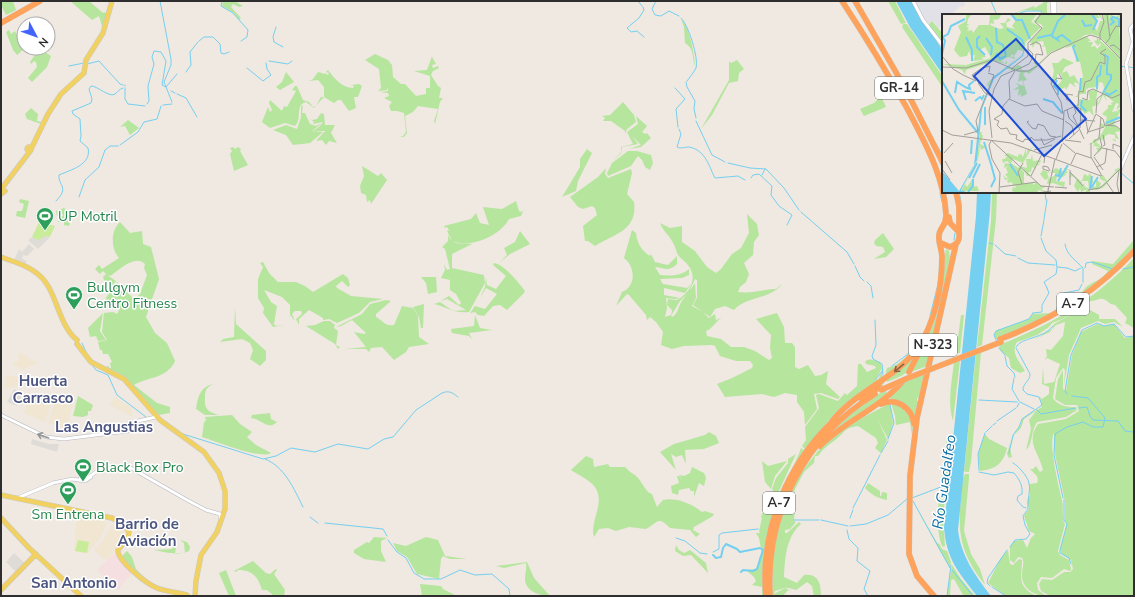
<svg xmlns="http://www.w3.org/2000/svg" width="1135" height="597" viewBox="0 0 1135 597" font-family="'Nunito Sans',sans-serif">
<rect width="100%" height="100%" fill="#efe9e1"/>
<path fill="#e3e1e8" d="M915 1H964L965 6 959 7 951 15H943V24L938 28 933 21 929 23 923 18Z"/>
<path fill="#f0e6d1" d="M19 351 21 353 37 363 23 370 12 364 18 361Z
M6 375 20 377V386L4 388Z
M47 394 52 395 53 398 45 422 24 413 31 395Z
M60 397 73 401 67 427 66 428 48 423 56 398Z
M115 397 131 408 133 411 131 416 110 405Z
M77 513 95 517 94 519 106 522 107 524 100 538 87 554 74 551Z
M111 525 124 530 125 533 116 544 113 553 106 560 104 559 94 550 105 538Z"/>
<path fill="#f5dfe0" d="M115 553 132 573 118 590 97 570Z"/>
<path fill="#b6e59e" d="M1 1H13L16 10 6 15 1 5Z
M70 1H89L103 13 104 12 107 14 103 30 99 16 92 20Z
M223 1H235L243 6 239 7 233 4 231 7 241 18 239 20 234 13 222 6Z
M888 1H895L906 23 901 24Z
M1046 1H1051L1047 3V15H1044L1041 11 1026 10 1009 15 1034 6 1035 8Z
M681 19C689 26 695 55 695 66 692 58 695 49 685 43L684 27Z
M932 21 943 34V45L928 25Z
M903 24H907L943 77V88L902 27Z
M9 30 11 34 15 31 24 49 17 55 13 50 6 32Z
M42 50 51 56 47 67 32 82 28 78 37 67 36 62 34 61 31 64 30 62 35 55Z
M375 54 388 60 392 65 393 77 401 84H405L416 96 426 94V88H430V76L414 71 427 70 432 56V57L436 64 432 65 433 68 438 66 439 68 433 71 431 75 438 86 441 88 439 98H443L440 102 435 124 434 121 438 109 418 106 413 112 405 116 407 133 404 137 399 136H403L406 132 404 113 397 111H391L389 106 392 102 384 98 389 96 388 93 380 92 388 91V87L387 90 378 91 381 88 379 69 365 60Z
M737 60 744 69 739 73 738 81 729 83 712 115 701 129 729 80V61L731 63Z
M328 70C334 78 342 88 353 88L354 86 351 85 359 84 362 86 358 97H354L356 108 349 111 341 100H338L334 103 324 97 314 108 306 102C294 106 303 118 295 126L285 123 270 128 262 122 268 107 270 112 272 110 269 103 270 100 282 111 284 106 287 107 296 91 292 90 295 86H297L303 100 309 102 313 107 316 106 321 97H324V87L318 80 309 81 313 79 318 72 325 74V73L328 75 329 73 326 72Z
M286 72 294 82 280 90 276 87 282 82Z
M881 96 886 107 864 116 860 109 874 103Z
M623 102 634 115 636 122 627 129 625 134V131L611 121H603L605 118 602 116 610 115Z
M303 105 302 113H305L310 124 316 126 322 123 312 131 323 132 310 143 293 145 286 135 273 130 286 125 297 129 301 117V107Z
M31 108 38 114 37 121 42 122 41 124 27 119 25 114Z
M321 113 324 114 325 125H335L331 133 337 143 329 141 326 145 322 140 316 141 325 131H313L320 126 323 122 313 124 314 122 309 118 312 120 317 119Z
M636 116 647 126 642 132 645 134 647 133 651 138 641 147 629 149 641 145 632 136 638 144 622 147 621 153 613 161 621 152V147L633 144 627 132 638 124Z
M128 120 139 128 130 135 125 126 120 127Z
M233 147 235 149 238 147 241 149 240 151 248 165 234 171 230 154 232 151 230 148Z
M587 149 592 153 578 181 576 191 562 197 580 167V159Z
M628 151H637L651 155 653 163 650 170 645 167 642 160 638 156 631 166 608 176 607 173 612 163Z
M362 166 378 176 381 173 387 180 371 204 370 200 367 202 366 195 361 193 360 186 364 176Z
M606 168 605 174 608 178 631 169 632 173 627 194 634 202C638 231 613 234 595 246L588 241H585L583 226 597 215 595 208 592 206 583 209 578 207 570 197 598 177Z
M992 192H997L996 219 982 345 977 347 991 221Z
M20 199 29 201 25 218 16 216 17 211H22L24 204 19 202Z
M516 201 519 211 522 212 524 209 521 216 509 219C500 236 470 249 452 241L447 231 449 230 447 227 445 228 444 226 471 219 476 213 480 223 489 225 483 207 502 209Z
M64 208 72 214 69 226 64 225V222H58V221L64 220V219H58V217L63 216V214L57 216 56 211Z
M747 214 757 224 759 235 754 242 753 255 744 263 749 274 746 282 740 287 738 292C752 294 763 289 776 289L782 284C770 300 746 296 734 310L725 306 715 309 710 317 693 305 697 298V280L695 279 689 292 680 301 671 316 672 310 667 305 668 299 677 300C690 293 699 277 687 264 685 261 681 259 678 255 676 251 675 245 672 241 668 234 663 231 660 223L670 228 682 226V242L695 251 707 267 716 273 721 269 732 254 741 248 749 233Z
M120 222 130 233 142 231 143 244 151 247 159 279 146 317 155 333 167 343 175 361C168 378 148 377 134 385L157 403 170 407V413L159 415 122 375 106 367 109 366V368H111L110 363 112 362 108 354H103L102 350H100L98 342 107 340 102 332 104 313 113 312 117 314 119 310V306L109 302 103 303 104 301 117 282 134 299 140 294 147 275 144 268 145 264C135 254 120 269 110 276L107 275 116 281 111 287 106 286 103 277 106 274 103 271 100 274 95 269 99 265 102 269 119 258C111 249 110 231 120 222Z
M632 230 636 233C637 243 641 250 650 256L651 254 655 262 668 265 677 256V264C669 272 665 268 655 267L660 275C670 276 681 276 689 269V275L682 278 660 279 663 284 687 288 691 284 685 293 664 288V295L680 298 676 299 666 298 667 308 665 317 671 315 672 317C678 314 678 307 682 301 686 294 691 290 695 283L696 298 692 306 703 312 709 318 715 314 716 320 723 317C716 320 714 328 706 331L707 336 721 339 731 347H744L755 351 769 360 772 358 770 348 771 335 756 319 777 313 784 327 785 343H792L795 347V367L799 369 808 365 815 376 821 375 828 371 826 384 840 397 838 399 821 393 814 394 817 409 805 425 804 412 797 402V395L785 393 774 397 762 394 725 397 717 384 732 378 752 368 753 365 750 361H736L720 356 715 346 712 345 684 346 672 349 661 345 663 332 656 322 650 317 647 320 646 315 629 295 627 294 616 306 622 292C637 286 635 266 624 258Z
M520 231 530 244 510 254 499 263 507 255 504 248 515 242Z
M883 233 894 249 886 257 874 259 885 252 883 247 876 246 874 243 875 240Z
M448 235C453 246 461 243 472 244L452 254V268L484 275 485 283 469 312C455 314 447 307 434 304L440 302 453 311 466 310 447 299 441 301 449 296 459 305 461 303 456 294 450 290V280L441 278 445 270 444 264 447 270 450 269 445 249 442 247 448 241Z
M1134 240V247C1112 274 1084 293 1055 312L1059 305 1062 306C1067 302 1073 300 1078 296 1081 294 1084 289 1086 287 1092 282 1102 280 1108 271L1106 270 1092 264V261L1113 264Z
M946 249 949 251 950 257 927 366 911 372C924 348 936 323 941 295 944 280 943 264 946 249Z
M1134 258V328L1125 323 1127 318 1115 305 1111 304C1100 295 1101 300 1091 301L1062 319 1052 323 1049 327 1037 335 1017 342C1010 353 1020 362 1025 371L1020 373 1011 368 1009 358 1000 350 999 345C1054 323 1092 302 1134 258Z
M263 262 269 273 278 282H296L305 286 313 292 343 274 348 278 350 285 348 287 342 281 336 286 337 288 351 296 383 299 370 302 359 313 337 323 329 319 323 320V318L309 310 299 319V325L296 319 302 314 301 311H295L292 314 295 321 290 315V305L282 297 264 290 271 302 277 306 274 324 270 321 276 326 285 325 273 327 263 313 264 308 258 298V279L263 267 260 263Z
M494 263C505 265 518 282 525 291L524 293 507 310 500 305 493 306 484 316 478 315 475 312 470 313 475 306 485 309 497 294 486 288 480 298 485 287 486 278 487 285 496 289 506 276 493 265Z
M421 277H436L437 292 428 294 426 283Z
M386 300 391 301 376 314V317C382 320 386 327 394 325L402 306 413 308 418 316 419 337 429 344 409 347 406 352 394 360 382 347 371 348 369 352 366 349H345L366 347 354 332 364 334 366 333 352 320 341 326 336 327 362 314 370 304Z
M424 304 423 328H421L419 317 413 307Z
M235 307 236 324 266 351V360L260 366 250 359 253 350 250 343 242 339 220 342 223 339 234 337Z
M1080 309 1090 310 1099 315V319H1115L1123 327 1114 322 1105 324 1098 321 1081 328 1069 355 1064 386 1065 370 1063 368 1056 378 1053 398C1058 406 1067 407 1075 407L1077 410 1066 417 1037 422C1031 430 1033 444 1026 450L1031 429 1029 420 1036 411 1024 419 1021 428 1014 435 1010 449 1012 457 1009 458 1007 454 1011 440 1009 452 1013 436 1020 426 1023 418 1042 407 1041 400 1039 396 1042 399 1049 394V387L1042 384 1043 367 1044 384 1054 382 1060 364 1047 358 1044 361 1047 356 1046 349 1051 350 1063 336 1065 322 1056 325 1050 332 1035 339 1052 329 1054 324Z
M103 313 100 331 106 340 98 341 96 336 90 337 88 328Z
M1051 313 1030 326 996 339 994 335 996 331 1029 319 1033 314Z
M475 315 480 328 492 330 469 333 472 339 469 336 452 333 451 329 474 326Z
M961 315H964L960 353H956Z
M324 321H330L335 325 334 328 338 331 336 345 340 347 338 349 335 344 306 326 315 325Z
M1097 324 1104 326 1114 324 1125 338 1134 336V596H1050L1041 591 1039 584 1042 579 1052 580 1064 572H1070L1073 569 1071 560 1061 553 1060 550 1067 524 1065 521V502L1055 454 1054 433C1048 443 1059 488 1062 500 1064 508 1061 518 1065 524L1058 551 1060 555 1069 560 1071 569 1070 571 1064 569 1052 578 1041 577 1037 583 1038 590 1046 596C1034 596 1021 587 1022 574 1022 568 1025 563 1022 558L1018 557 1014 563 1010 560V547L1014 541 1023 540 1027 548 1031 538 1035 534 1029 531 1024 516 1029 509 1027 501 1030 495V484L1037 483 1038 480 1037 476 1030 469H1033L1036 466 1040 472 1043 470C1039 452 1025 442 1038 424L1066 419 1079 411 1077 405H1065L1055 399 1058 379 1063 370V389L1066 391 1072 355 1081 332Z
M920 340 905 360 829 420 805 449 802 446 806 440 805 427 819 408 816 395 819 394 838 401 845 393 847 395 857 386 858 364H861L867 372 876 368 875 366 866 364 865 362C869 357 874 361 880 362L882 368 876 379 878 380 882 371V376L885 375 887 368C902 365 911 351 920 340Z
M918 350C912 372 907 374 887 382V380L884 382V384L864 393Z
M981 352 971 462 969 472H966L964 471 976 354Z
M960 360 953 421C947 402 952 381 954 362Z
M924 373 919 397 917 398V401H919L915 421 912 414 891 401 890 397 904 381Z
M213 384C206 388 205 390 205 398 204 409 208 412 219 415H205L196 409C198 397 200 387 213 384Z
M886 390 887 395 824 439C842 421 863 402 886 390Z
M78 396 93 405 91 411H88V415L83 417 73 416Z
M890 403 893 423 888 439 878 420 887 440 881 453 875 448 878 443 876 438 858 426C843 428 845 433 834 441 827 446 824 448 818 456H815L814 463 804 472 795 489 792 500 795 508 794 521 796 522 790 529 785 530V533H787L799 522 801 524C786 537 785 558 784 577L797 583 804 575C819 573 821 585 821 596H814L812 586 807 582 796 590C784 586 786 588 775 591L774 594 785 588 792 591 788 590 783 596H772L773 552 783 509 799 475 821 447 847 426Z
M891 403 906 409 913 425 912 436 910 422 896 425 895 416Z
M270 413 271 419 277 422C268 431 261 419 251 418L252 415Z
M232 415 240 424 252 432 247 437 256 445 271 453C261 460 215 441 202 437L204 422 206 421 205 417Z
M709 432 716 436 719 443 704 449 685 450 686 464 682 455 676 457 671 454 676 470 660 452 674 444 705 435Z
M950 434H952L947 483 942 481V479L947 436Z
M985 434 989 439 1007 448C1003 464 996 469 980 471L978 454Z
M801 448 804 450C774 493 760 544 764 596H762V587L752 585 756 581 754 577 746 570 756 569 759 563V558L762 554 759 538 756 533H760L759 531 762 518 761 517 765 507 773 502 770 492 776 495 779 494C785 479 796 464 801 448Z
M796 454 778 493 775 494 772 489 776 478 788 463V459Z
M586 456 593 459 594 467 608 464 610 467H625C629 471 630 472 635 475 642 480 645 493 652 494L657 507 663 500C676 497 692 504 702 512L705 511 714 514 713 516 694 527 693 530 700 534 696 537 690 530 670 528C657 515 658 523 646 529L629 527 616 531 608 528 599 529 594 537C589 521 607 502 594 486 591 481 577 474 571 470Z
M762 461 768 466 787 461 775 476 771 489 765 482Z
M692 467 704 473 706 478 704 486 699 483 694 497V491H691L689 488 679 490 678 495 672 493 671 486 679 483 677 476H679L683 481 679 475 684 476 690 473Z
M965 474H969V478L964 531 971 554 980 569 985 585C962 555 957 537 961 498 962 491 961 480 965 474Z
M868 483 880 491V496H881L882 492 887 493V500C877 498 872 495 865 488Z
M946 487 943 520 945 546 943 547C936 538 935 492 946 487Z
M919 513 938 544 939 543 942 549 947 551 951 562 950 568Z
M374 537 387 538 381 541V551L386 562 364 559 354 553V550L367 542 369 543Z
M426 537 438 540 445 556 467 559H477L494 565 477 559H450L443 556 441 559 439 579 417 574 407 557 397 551 393 543 406 546Z
M180 540 187 542 190 547 189 551C180 556 164 552 154 550L172 549 173 547 176 548 175 553H185L184 543Z
M676 545 679 550 684 553 690 550 706 563 708 573 691 555 683 556 675 551Z
M121 546 120 552 122 556 127 551 132 557 136 569 147 580 123 560 119 552Z
M1008 550 1010 564 1013 565 1019 559 1022 560C1022 578 1016 585 1036 596H1006L988 583 1001 558Z
M253 561 266 573 270 574 276 569 277 570 274 574 285 590 284 596H274L267 590H262C258 576 252 570 238 570L236 572 234 571Z
M527 562 534 578 550 596C540 596 525 591 525 579 525 574 527 568 526 563L504 568 496 566Z
M952 565 961 579 975 596 963 595 954 579 951 580 950 596H947Z
M226 570 236 596H229L219 573Z
M420 584 441 586 443 589 457 596H422Z"/>
<path fill="#c9ec9a" d="M39 222 55 226 50 237 46 236 38 241 32 237Z
M78 540 89 542 87 553 75 551Z"/>
<path fill="#dfdcd8" d="M46 236 50 237 38 249 28 240 32 237 38 240Z
M29 244 34 249 27 256 23 255 22 259 27 261 25 264 14 260 19 249 22 252Z
M14 389 23 393 17 406 7 402Z
M32 439 49 444H59L57 452 31 444Z
M14 553 26 564 17 573 6 562Z"/>
<path fill="#75cff0" d="M896 1H911L943 51V75L910 27Z
M977 192H991L990 211 958 530C961 556 975 575 991 596H977C959 573 946 559 944 527L976 216Z"/>
<g fill="none" stroke-linecap="round" stroke-linejoin="round">
<path stroke="#75cff0" stroke-width="1" d="M160 1 171 59V65L164 82 172 102
M222 1 221 6 233 13 248 30 247 37 241 41
M638 1 642 6
M656 1 652 9 655 15 661 16 669 11 679 16
M991 1 997 15
M643 7 644 10 639 18 627 28 631 32 637 31 644 37
M1015 15 1026 11H1041L1043 15
M681 18C688 24 699 58 696 68 694 72 690 77 687 81
M276 27 273 37 274 42 283 47
M199 41 204 37H213L220 44 221 53 224 54 229 52
M269 61 288 64 292 61
M87 64 99 61 120 84 123 85
M69 66 84 63
M1120 66 1125 67
M1129 67 1134 68
M247 68 263 81 271 75 267 69 266 63
M186 72 191 65 190 52 198 42
M686 82 687 87 695 101 694 109 696 118
M125 85V86
M125 88V99L128 104 145 106
M675 88 685 99 676 109 678 127
M171 91 175 93
M177 94 186 98 197 117
M147 104 149 101 148 86 154 64 152 57 154 51 161 52 166 61 162 85 166 87 177 74
M163 105 172 104
M696 121 712 155 725 162
M679 129 681 134 677 147C681 149 685 147 689 147 706 150 709 167 715 178L738 176 745 180
M935 142 942 154
M120 145 138 132 144 122 157 119 161 106
M939 161 943 169
M728 163 750 168 766 169 784 188 799 210
M1120 172 1134 184
M762 175 765 169
M751 178 753 175 759 174 772 186 771 195 779 206 792 215 787 225
M1045 192 1046 200
M940 193 942 202
M960 196 961 202
M79 197 85 180 99 167 105 150 110 146H118
M56 201C70 187 58 186 59 175 70 170 92 165 88 148L80 141 81 136 80 119 73 114 72 111 91 103 92 99 89 89 91 86C98 86 109 98 115 94 118 92 119 89 123 88
M801 212 847 252 854 264
M1044 219 1047 200
M1041 236 1044 220
M1041 238 1046 251 1056 260 1057 267
M954 240 955 233
M989 243 993 244
M1065 244C1066 255 1077 261 1083 268V282
M995 245 1005 254 1016 256
M1018 258 1028 263 1055 265
M855 266 860 277 864 281
M1057 267 1067 268 1075 271 1081 268
M1085 268 1086 263 1092 262 1113 269
M1123 269 1134 267
M867 282 871 286 873 298
M1047 288 1044 282 1056 274 1057 268
M1056 310 1064 293 1079 290 1082 284
M1033 313 1042 312V305L1049 293 1047 288
M930 316 937 288
M875 320 876 345 872 356 873 359 882 364 883 375
M997 342 994 335 996 331 1029 319 1033 313
M82 343 86 352
M1016 347C1021 337 1044 339 1053 326
M999 348 1005 355
M1005 356 1007 366 1014 373 1015 377
M92 365 96 370 108 375 117 395 146 417
M892 366 908 354 923 334
M1014 378 1012 389 1019 401
M876 379 883 370
M1067 394 1065 391 1071 355 1082 330 1097 323 1104 326 1114 324 1126 337 1134 336
M979 400 1017 402
M1020 402 1034 409
M1017 407 1019 403
M1079 408 1087 407 1090 416 1093 420 1118 421 1125 431 1134 432
M1037 410 1041 414 1076 408
M997 421 1016 408
M993 425 996 423
M986 432 992 426
M183 434 263 459 276 456 291 448 315 452 338 444 368 449 384 439 393 437 416 410 442 393C449 390 453 393 458 397
M888 439 894 423 890 405
M881 453 888 441
M1009 453 1013 435 1019 427 1022 419 1042 405 1039 397 1027 394 1023 390C1023 383 1030 381 1030 374L1016 348
M265 459C285 467 294 489 303 507
M979 470 978 454 985 433
M979 472 994 475 1008 472 1014 473C1019 479 1023 485 1022 494L1018 496 1017 500 1023 507 1026 508
M912 498 946 485
M1063 498 1054 455 1055 434 1067 427 1083 422 1093 427H1103L1105 418 1088 398 1072 396
M1064 500V520L1067 524 1060 550V553L1069 558 1071 564
M913 501 950 568
M853 508 880 455
M310 517 318 523
M850 518 853 510
M794 520H819
M821 520 848 526
M325 523 383 529 387 536
M850 526 866 524 888 515 907 499
M847 530 849 539 858 548 857 561 870 571 864 589 868 596
M676 538 685 541 700 553 707 554
M388 540 397 552 406 558 414 573 424 579H441L460 570 475 575 492 574 509 589 510 596
M1010 547 1015 540 1026 539 1030 534 1025 525 1023 516 1028 509C1027 492 1035 486 1022 471 1019 468 1017 465 1013 463
M713 552 719 549V535L722 533 758 529
M952 570 973 596
M990 586 987 583 988 578 1007 550
M992 587 1006 596
M947 596 951 565"/>
<path stroke="#75cff0" stroke-width="2" d="M713 555 716 558 721 557 723 548 726 544 737 549 740 552 760 548 763 550 757 569 753 571 743 570 741 572"/>
<defs>
<path id="minor" d="M913 1 923 20 943 46
M1052 1 1053 15
M1055 13V1
M1134 24 1130 29 1133 42 1126 64 1134 110
M1120 170 1134 137
M1 415 46 437 64 439 128 431 138 421 156 417
M80 479 81 476 89 477 100 469 131 468 187 500 206 510 220 514V517
M19 499 20 497 53 483 72 479 85 481 91 477"/>
<path id="major" d="M27 149a2 2 0 1 1 4 0a2 2 0 1 1-4 0Z
M31 149 48 114 61 94 84 73 86 60 103 33 112 1
M1 188 5 191 1 194
M2 188 31 150
M1 257C14 262 30 266 40 276 57 291 58 325 77 340
M77 344 91 362 124 379 160 420 204 452 219 473 225 491V509L217 532 201 555 196 581 195 596
M1 495 112 518 124 524 129 532 128 537 118 550C117 561 147 584 157 588 167 592 178 592 187 595
M1 518 29 548 81 596
M1 590 36 554"/>
<path id="highway" d="M855 1 905 88 943 163
M1 23 40 1
M956 192 959 206V232
M941 243 950 247C958 244 960 240 959 232L950 223 949 217
M1000 339C1052 320 1096 292 1134 251
M909 372 926 339
M861 398 880 387
M881 404C897 397 912 408 914 424
M830 424C853 392 894 380 917 349 935 323 942 288 942 257 942 249 938 242 939 236 939 227 947 227 946 214 944 176 925 143 908 110 887 72 865 36 842 1
M820 446C845 421 879 409 902 382
M766 596C760 531 786 466 833 421
M770 596C765 513 805 437 875 394
M934 596 917 576 909 554 910 476 917 418 956 244"/>
</defs>
<use href="#minor" stroke="#b4b7c1" stroke-width="4"/>
<use href="#major" stroke="#c9c9c9" stroke-width="5.5"/>
<use href="#highway" stroke="#c9c9c9" stroke-width="6"/>
<use href="#minor" stroke="#fff" stroke-width="3"/>
<use href="#major" stroke="#f2d163" stroke-width="4.5"/>
<use href="#highway" stroke="#ffa35c" stroke-width="5.5"/>
<defs>
<path id="highway-bridge" d="M881 390 908 378 1001 342"/>
</defs>
<use href="#highway-bridge" stroke="#c9c9c9" stroke-width="6" stroke-linecap="butt"/>
<use href="#highway-bridge" stroke="#ffa35c" stroke-width="5.5"/>
</g>
<defs><path id="oneway-shaft" d="M-6 0H5M1.5-3L5.5 0L1.5 3" fill="none" stroke-width="1.6" stroke-linecap="round" stroke-linejoin="round"/></defs>
<use stroke="#8c6343" href="#oneway-shaft" transform="translate(899 368) rotate(141)"/>
<use stroke="#969696" href="#oneway-shaft" transform="translate(43 436) rotate(-161)"/>
<defs>
<symbol id="stadium-pin" viewBox="-11 -11 22 30"><path d="M0 17L-7.5 6A9.5 9.5 0 1 1 7.5 6Z" fill="#2e9e5b" stroke="#fff"/><path d="M0-5a6.5 5 0 1 0 0 10a6.5 5 0 1 0 0-10ZM-3.5-1.8h7v3.6h-7Z" fill="#fff"/></symbol>
</defs>
<g fill-rule="evenodd">
<use href="#stadium-pin" x="35" y="206" width="20" height="27"/>
<use href="#stadium-pin" x="64" y="285" width="20" height="27"/>
<use href="#stadium-pin" x="73" y="457" width="20" height="27"/>
<use href="#stadium-pin" x="58" y="480" width="20" height="27"/>
</g>
<g text-anchor="middle" dominant-baseline="central" stroke-width="3" stroke-linejoin="round" paint-order="stroke">
<g fill="#fff" stroke="#6d6d6d" stroke-width="1">
<rect x="875" y="77" width="48" height="22" rx="3"/>
<rect x="1057" y="293" width="32" height="22" rx="3"/>
<rect x="909" y="334" width="48" height="22" rx="3"/>
<rect x="763" y="492" width="32" height="22" rx="3"/>
</g>
<g font-size="13" font-weight="bold" fill="#2e2e2e">
<text x="899" y="88">GR-14</text>
<text x="1073" y="304">A-7</text>
<text x="933" y="345">N-323</text>
<text x="779" y="503">A-7</text>
</g>
<g font-size="14" fill="#27864d" stroke="#fff" text-anchor="start">
<text x="58" y="216">UP Motril</text>
<text x="87" y="287">Bullgym<tspan x="87" dy="16">Centro Fitness</tspan></text>
<text x="96" y="467">Black Box Pro</text>
<text x="68" y="514" text-anchor="middle">Sm Entrena</text>
</g>
<g font-size="15" font-weight="bold" fill="#4d5680" stroke="#fff">
<text x="43" y="381">Huerta<tspan x="43" dy="17">Carrasco</tspan></text>
<text x="104" y="427">Las Angustias</text>
<text x="147" y="524">Barrio de<tspan x="147" dy="17">Aviación</tspan></text>
<text x="74" y="583">San Antonio</text>
</g>
<g font-size="15" font-style="italic" fill="#0d6fa3" stroke="#fff">
<text transform="translate(944 482) rotate(-82)">Río Guadalfeo</text>
</g>
</g>
<g transform="translate(942 14)">
<rect width="179" height="179" fill="#efe9e1"/>
<path d="M24 0H30L26 5 25 10 28 11 24 12 27 14 25 17 30 16 31 19 37 11H47L48 0 59 1 57 5 52 6 51 4 52 10 49 9 48 11 58 15 62 14 58 9H63L66 4 69 6 64 9 65 13 73 15 70 12 74 6 70 1 71 0H95L89 8 99 13 83 29V36L80 42 52 62 46 73 45 70 53 61 80 41 82 37 76 36 72 42 70 40 68 44 72 42 73 45 66 43 59 47 63 49 65 47V50L52 47 24 56 23 60 20 56 1 50 24 51 49 44 43 33 38 36 44 43 38 44 42 45 39 46 31 47 33 41 29 42 27 37 25 42 18 43 12 36 19 18 16 12 24 7ZM98 0H158L160 4V6L157 1 155 0 158 4H154L155 7 152 12 155 17 158 7H161L159 0 162 9 161 0H167L168 6V0L173 3 179 0V4L176 3 179 8 177 11 179 44 158 23 150 20 143 21 128 31 109 38 96 51 90 55 82 57 73 55 78 57H85L92 55 98 51 87 60 84 58 81 60 85 66 81 67 85 80 79 83V79L77 82 76 80 77 75 71 76 77 72 73 69 82 72 80 66 76 68 78 58 68 56 61 60 69 55H64L67 53 71 54 76 51 79 52 80 56H87L94 51 92 49V45L96 50 105 41 103 32 98 33 102 31 101 27 95 28 97 31 93 29 91 34 89 28 85 30 101 13 99 10 91 8ZM152 21 179 45V93L174 95 177 90 174 89 170 98 175 97V100L176 95 179 96 175 104 179 103 171 107H174L172 110 179 117 173 118 177 125 173 124 174 128 170 125H173V121L167 120 163 122V125L160 123H161L162 127 159 125 154 128 160 133V135L153 142 149 144 157 139 154 134 158 133 152 132 151 137 152 129 146 131 152 127V125H156L158 118 157 123 160 119 163 113H158V109L167 112 163 110 165 103 160 100 166 94V91H170L169 89 172 88 163 81 165 87 161 81 157 90 150 93 152 102 147 97 143 100 139 95 138 101V93L133 92 137 89 136 85 148 86 146 77 154 76 155 73 146 74 145 76 144 74V80H137V84L132 82H135L138 71 133 68 132 71 134 72 133 73 128 69 124 76 123 73 117 77 115 72 120 66 119 60H115V69L111 67 109 70 111 72 109 70 112 57 110 49H116L121 44 132 49 123 53 120 59 125 57 128 63 132 61 138 71 141 62 138 48H134L133 36 130 32 123 34 141 23ZM144 22H154L155 26 152 27 156 32 158 29 159 31 155 35 153 32 149 33 151 28H147L146 27H149ZM157 68 161 69 162 74 156 90 154 86ZM38 118H41L39 119 41 122 38 130 44 133 39 136 38 131 37 141 35 149 23 170 25 173 31 164 30 173 35 172 37 177H19L35 147ZM92 131 81 149 71 145 69 149 76 154 78 152 85 154 84 145H89L90 140 91 147 99 146 98 149 94 148 98 151H93L94 155 90 153 89 158H86L89 162H85L81 154 79 155 82 158V169H91V171L95 168 98 172H105L99 175 105 178V174H106L105 179 97 176 94 179H73L70 177 71 173 74 174 73 171 71 172 70 168 66 169 65 166 68 164 63 166 61 161 64 164H66L63 160 66 159 64 154 67 152 62 154 63 149 68 150 65 147 61 149 60 145H63L65 142H62L66 139 76 143V141L79 140 81 143 84 134V142L86 134 88 136ZM179 153 162 173 155 176 148 175V179H143L145 175 139 178 138 174 136 178 132 172 135 165 130 162 127 165 128 158 140 168V171L143 169 142 172 147 175 146 167H140L142 160 146 162 148 159 152 170 149 168 148 171 154 173V164L158 169 159 168 158 173 164 168 158 165V162L161 161 165 167 174 157 172 156ZM114 154 122 158V154L128 156H124L126 159H122L125 160 119 164 115 162 114 167 123 168 122 173 111 169 105 170 106 165 114 161 113 159H105L107 164 103 166 98 160 101 156 108 159Z" fill="#b6e59e" fill-rule="evenodd"/>
<path d="M84 28 81 42 52 65 40 95 35 146 19 176 27 179H0V157L17 177 32 151 38 98 51 63 80 42Z" fill="#75cff0"/>
<path fill="none" stroke="#75cff0" stroke-width="2" d="M69 0 74 6H80L88 25M150 1 155 7 151 16M140 6 143 12 150 11M168 11 172 8 169 5 171 3 177 5V12M54 14 55 28 61 31 64 41M65 15 80 26 82 31M110 21 116 7 123 1M38 22 35 25V33L43 41M24 23 30 36V47M44 24 50 33 49 41M95 24 108 21 116 26 115 24 120 21 129 28M133 31 131 33 136 47M0 40 3 27 1 23 6 20 9 12 23 5M161 40 166 43 165 52M53 43 55 40 58 45 64 42M115 66 112 72 116 76V81M0 67 17 96 37 120M23 73 28 75 27 71 32 67M155 75V63L158 61 159 51M138 76 139 64M13 79 15 68 23 73M161 79 169 65V61L165 60V52M163 79 167 81 175 76M101 85 111 88 120 99M24 86 21 77 33 79M140 86 139 92 144 97M33 87 38 83 40 85 42 81M164 109 179 103M43 111V93M42 128 49 150M29 140 30 126M49 150 53 165 49 173M68 150 76 162M113 161 117 162 119 154M27 164 35 149M31 164 38 150M116 167 126 151M149 174 156 163M148 175 150 162M26 178 31 172V165"/>
<path fill="none" stroke="#a29e99" stroke-width="1" d="M168 22 174 12 179 13M158 26V19L162 8 160 0M163 30 168 24 165 0M88 31 94 28 98 30 101 41 94 40 93 49 96 51M168 32 172 31 179 37M0 42 11 55 21 61M0 53 24 54 50 46 76 57H86L94 53 109 39 148 21 158 24 179 45M69 55 86 42V29L100 14 93 8 99 0M74 56 87 50 90 45 91 40 86 35M73 57 67 67 68 84 61 92 60 100 52 105 57 107 55 111 59 115 65 114 68 120 75 121 74 125 81 128 83 125 88 126 89 123 92 126H105L119 122M117 60 120 65 115 64 111 68V65L109 70 119 88 121 100M21 61 34 67M34 67 30 61 40 54 48 52 47 58M36 69 43 79 49 82M140 84 145 86 146 77 151 75 170 84 179 80M67 85 83 92 95 90 100 97 122 106M127 87 124 85 126 82 123 80 131 81M132 92 134 99 131 102 137 114M136 92 137 77 141 78 143 68 149 66 158 48 163 50V42L158 39 164 35M135 93 139 95 138 114M125 96 127 104 135 112M154 99 155 85 161 80M143 102 146 118 162 113M139 106 153 107M87 107 85 108 90 114 94 115 96 110 102 112 108 122 114 123M123 107 130 112 132 121M163 111 174 112 179 116M164 112 179 106M137 114 142 125M0 116 10 121 69 129 159 162M121 116 122 97 134 92M145 120 154 100 161 105 163 112M22 121 36 117 34 107 52 61 46 59M50 124 47 97 52 75 59 62 73 56M99 124 102 131 113 125M127 125 138 115M49 126 99 172 112 173M123 126 139 128M49 127 47 131 50 145 58 159 57 179M120 128 121 116M151 128 157 124 159 103M121 129 133 139M161 132 163 131 161 121M160 134 173 137 179 145M171 135V130L179 133M92 136 110 131M2 139 11 129M134 139 149 144M152 142 160 133 158 124M149 143V129M149 143 160 162M152 143 161 156M114 145 120 130M3 147 10 159M129 150 134 139M155 153 163 149 165 134M0 155 8 166M107 157 101 155V152L106 153 108 157M128 158 141 172M89 162 100 140 103 141 102 149M166 167 179 154M165 169 172 179M80 170 76 158 81 149M128 171V156M58 173 95 168M113 173 125 174M146 176 158 174 166 167M106 177 113 145M96 179 109 177M177 179 175 170 177 156"/>
<path fill="#1d4ed8" fill-opacity="0.15" stroke="#1d4ed8" stroke-width="2" d="M74 25 144 105 102 142 32 62Z"/>
<rect width="179" height="179" fill="none" stroke="#2e2e2e" stroke-width="2"/>
</g>
<rect width="1135" height="597" fill="none" stroke="#2e2e2e" stroke-width="4"/>
<g transform="translate(36 36) rotate(131)"><circle r="19" fill="#ffffff" stroke="#ababab"/>
<path d="M0-3L7 15L0 10L-7 15Z" fill="#4264fb"/>
<text y="-6" font-size="11" font-weight="bold" text-anchor="middle" fill="#2e2e2e">N</text>
</g>
</svg>
